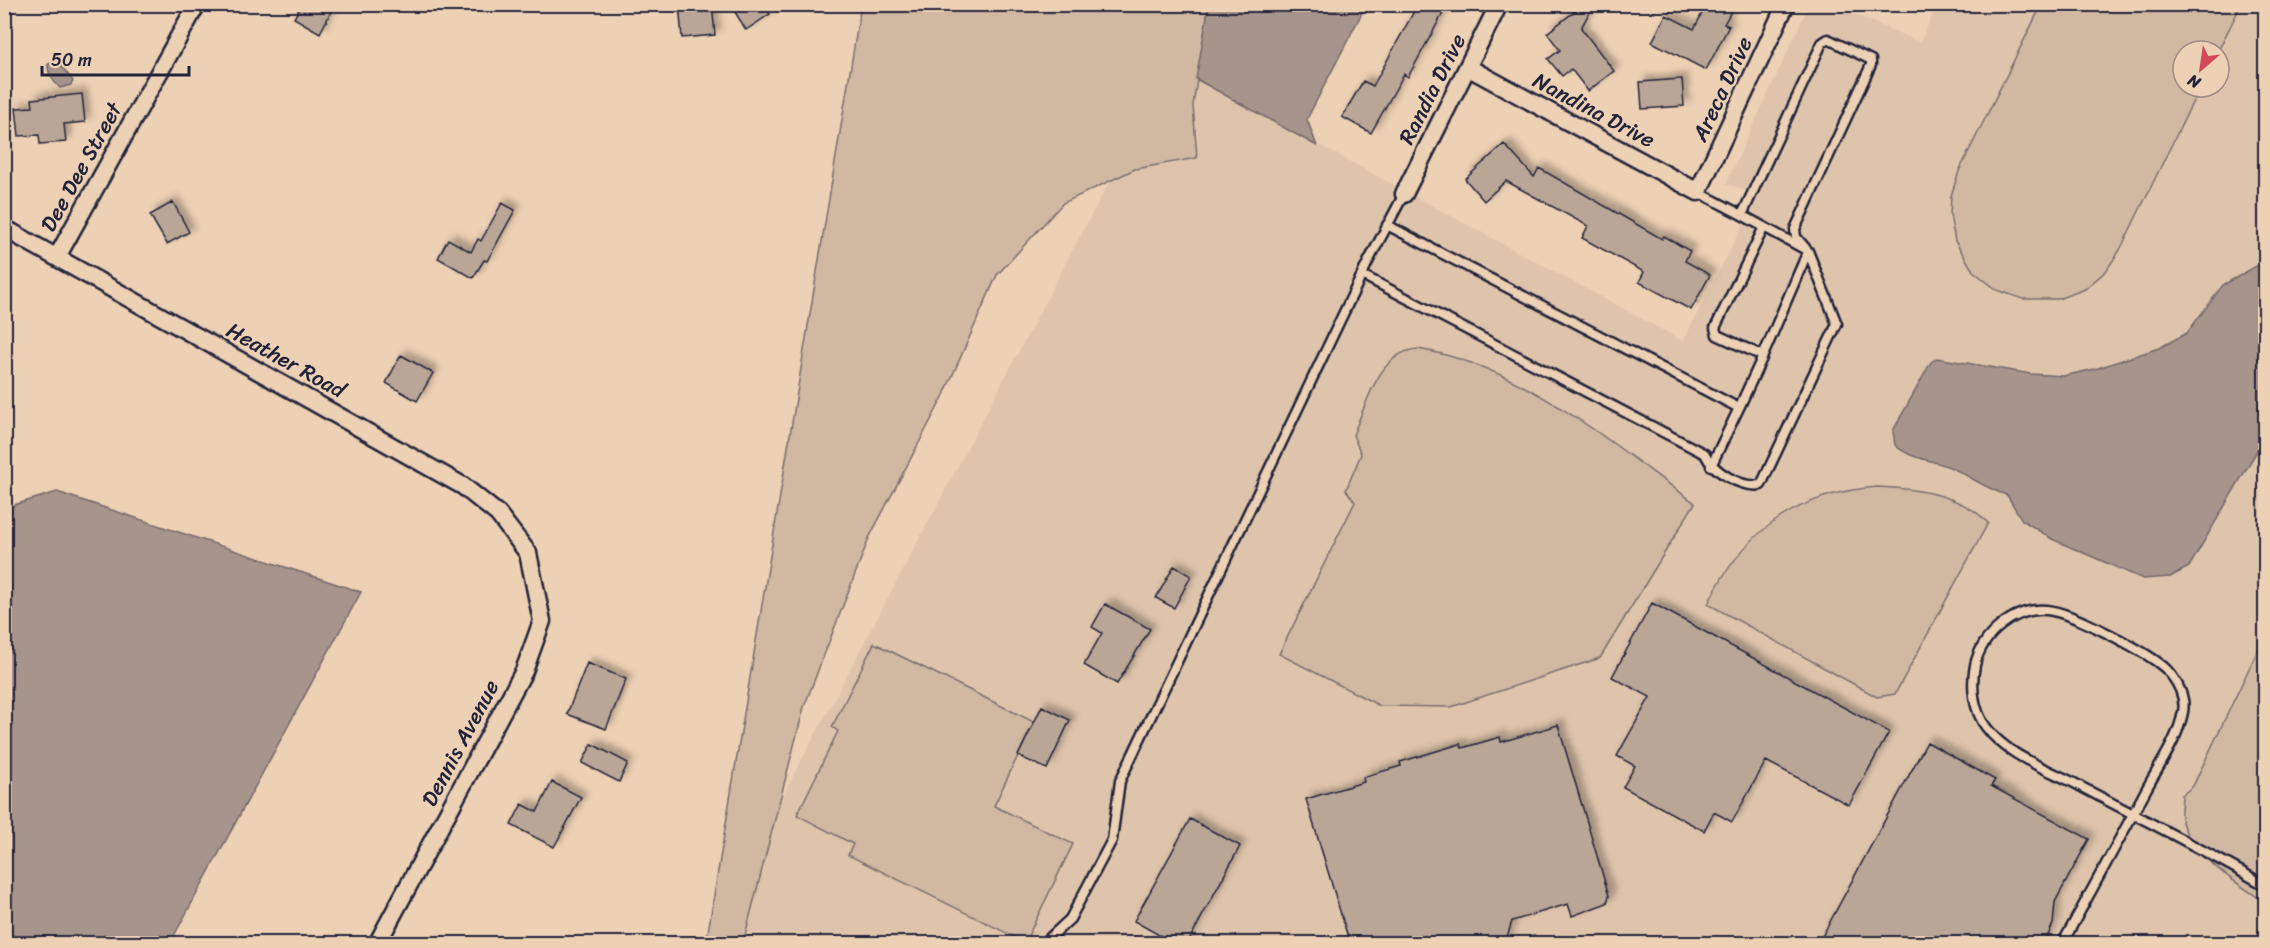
<svg xmlns="http://www.w3.org/2000/svg" width="2270" height="948" viewBox="0 0 2270 948" font-family="Sriracha,sans-serif">
<defs>
<filter id="shadow"><feDropShadow dx="5.5" dy="-5.5" stdDeviation="3" flood-color="#0004"/></filter>
</defs>
<rect width="100%" height="100%" fill="#edd1b4"/>
<filter id="ink" filterUnits="userSpaceOnUse"><feTurbulence type="fractalNoise" baseFrequency=".0167" numOctaves="2"/><feDisplacementMap in="SourceGraphic" scale="12" xChannelSelector="R" yChannelSelector="G"/><feConvolveMatrix kernelMatrix="1 2 1 2 8 2 1 2 1" color-interpolation-filters="sRGB"/></filter>
<g filter="url(#ink)">
<path fill="#dec4ab" fill-rule="evenodd" d="M1809 5H1832L1920 42 1937 5H2265V943L704 944 1171 65 1683 341 1759 194 1726 184ZM2183 51H2219V87H2183Z"/>
<path fill="#d0b8a3" stroke="#796d6f" stroke-width="1.5" d="M2042 4 2241 5 2218 51H2183V87H2200L2120 250 2106 271 2085 289 2058 299H2023L1997 290 1973 271 1955 241 1950 215 1951 196 1959 171Z
M861 5H1209L1193 105 1197 158 1135 169 1063 203 997 275 943 397 869 538 804 707 743 943 706 944Z
M1418 349C1523 366 1610 443 1695 503L1600 658 1451 707 1380 706 1279 654 1355 502 1346 490 1361 454 1353 435C1366 405 1379 351 1418 349Z
M1877 487C1914 488 1962 494 1988 523L1895 694 1877 697 1708 604C1742 532 1797 493 1877 487Z
M2265 635V902C2238 884 2188 854 2181 818 2180 811 2182 802 2182 795L2193 786Z
M874 643 1034 722 994 806 1073 844 1025 942 848 855 853 844 797 815 838 731 832 727Z"/>
<path fill="#a7958b" stroke="#72676b" stroke-width="1.5" d="M1209 5H1366L1307 119 1317 146 1196 79Z
M55 62 60 64 73 81 71 85 60 88C53 82 47 72 48 64Z
M2265 261V437L2189 567 2170 577 2143 579 2052 539 2022 520 2007 495C1985 489 1968 474 1947 466 1929 459 1910 459 1895 445L1893 431 1931 362 1937 358 2031 374 2063 376 2095 369 2159 348 2187 333 2223 285Z
M57 492 361 592 170 943H5V521L14 505Z"/>
<path fill="#baa696" stroke="#22223b" stroke-width="1.5" filter="url(#shadow)" d="M302 4H335L320 33 294 18Z
M679 4H712L715 35 682 38Z
M730 4H764L770 14 746 30Z
M1418 4H1448L1408 77 1404 74 1371 133 1342 117 1363 81 1373 86Z
M1584 4H1594L1581 28 1614 71 1588 91 1571 69 1562 76 1548 59 1560 50 1547 33Z
M1707 4H1735L1724 24 1729 26 1706 70 1652 42 1666 15 1694 29Z
M1682 79 1684 106 1642 109 1640 82Z
M82 94 85 122 64 124 66 142 40 144 39 135 19 136 16 108 33 107 32 99Z
M1504 144 1534 177 1539 168 1662 239 1664 236 1690 251 1685 261 1710 275 1691 310 1639 282 1644 272 1582 238 1588 226 1506 181 1484 201 1465 179Z
M173 202 189 232 167 244 150 215Z
M502 203 515 210 487 261 484 260 473 278 438 258 448 239 471 252 478 239 481 241Z
M401 355 433 373 417 401 386 383Z
M1174 566 1191 576 1174 608 1156 598Z
M1652 603 1889 732 1849 805 1766 761 1732 822 1714 812 1704 831 1623 787 1635 766 1617 756 1650 697 1612 677Z
M1105 604 1150 629 1117 684 1084 665 1102 633 1092 627Z
M587 663 626 679 606 729 567 714Z
M1042 706 1070 720 1047 769 1018 756Z
M1558 725 1609 896 1607 903 1572 916 1568 904 1512 921 1505 944H1460L1456 938 1437 944H1350L1306 799 1364 782 1363 777 1401 766 1400 762 1460 744 1462 748 1500 737 1501 742Z
M1927 742 1995 780 1991 786 2089 839 2055 902 2053 924 2044 944H1818Z
M592 744 628 763 619 782 582 763Z
M552 782 581 797 554 847 511 825 522 804 537 812Z
M1190 819 1240 846 1187 944H1175L1134 921Z"/>
<g fill="none" stroke-linecap="round" stroke-linejoin="round">
<defs>
<path id="service" d="M1698 192 1742 215
M1362 275 1705 454C1713 472 1741 488 1761 485L1837 324 1808 251 1796 237 1795 229 1871 65V60L1828 39 1822 43 1742 215 1764 227 1715 328 1717 335 1763 356 1739 408 1387 225
M1763 356 1808 251 1764 227
M1711 466 1739 408
M1043 944 1070 919 1112 840 1120 781 1368 262 1404 194
M2062 944C2091 892 2119 840 2147 788 2160 764 2178 739 2183 712 2186 697 2177 681 2167 670 2150 653 2071 612 2047 610 2015 607 1982 634 1975 665 1971 685 1973 710 1986 727 2006 755 2047 769 2076 784 2139 818 2204 849 2266 886"/>
<path id="minor" d="M1469 68 1698 192 1786 4
M1404 194 1499 4
M4 228 463 486 498 514 528 553 542 621 524 671 377 944
M57 257 197 4"/>
</defs>
<use href="#service" stroke="#22223b" stroke-width="13"/>
<use href="#minor" stroke="#22223b" stroke-width="21"/>
<use href="#service" stroke="#edd1b4" stroke-width="8"/>
<use href="#minor" stroke="#edd1b4" stroke-width="16"/>
</g>
</g>
<g text-anchor="middle" dominant-baseline="central" stroke-width="5" stroke-linejoin="round" paint-order="stroke">
<g font-size="22" fill="#22223b" stroke="#edd1b4">
<text transform="translate(1432 89) rotate(-63)">Randia Drive</text>
<text transform="translate(1722 89) rotate(-65)">Areca Drive</text>
<text transform="translate(1594 110) rotate(28)">Nandina Drive</text>
<text transform="translate(81 167) rotate(-61)">Dee Dee Street</text>
<text transform="translate(286 360) rotate(29)">Heather Road</text>
<text transform="translate(460 743) rotate(-62)">Dennis Avenue</text>
</g>
</g>
<rect width="2270" height="948" fill="none" stroke="#edd1b4" stroke-width="24"/>
<rect x="12" y="12" width="2246" height="924" fill="none" stroke="#22223b" stroke-width="2" filter="url(#ink)"/>
<g transform="translate(2201 69) rotate(209)"><circle r="28" fill="#edd1b4" stroke="#9c8b84" stroke-width="1.5"/>
<path d="M0-4.5L10 22L0 15L-10 22Z" fill="#d1495b"/>
<text y="-9" font-size="16" font-weight="bold" text-anchor="middle" fill="#22223b">N</text>
</g>
<path d="M42 66v9h147v-9" fill="none" stroke="#22223b" stroke-width="3"/>
<text x="51" y="66" font-size="18" fill="#22223b" stroke="#edd1b4" stroke-width="4.5" paint-order="stroke">50 m</text>
</svg>
